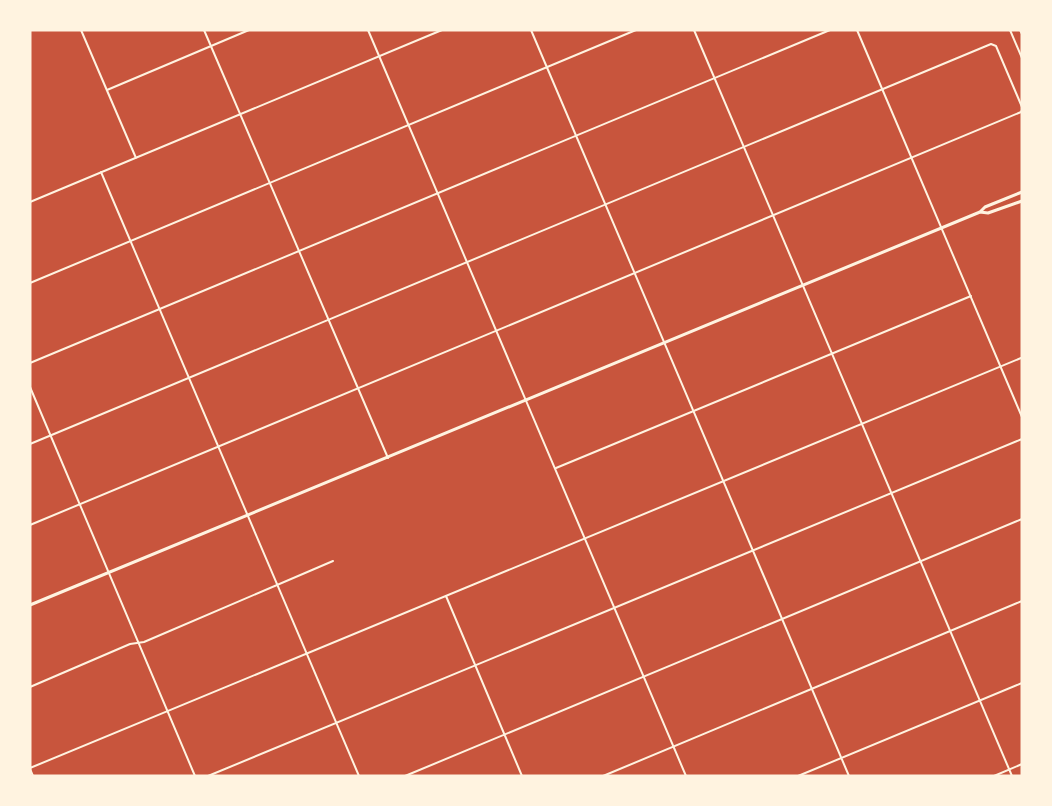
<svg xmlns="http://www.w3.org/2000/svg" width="1052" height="806" viewBox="0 0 1052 806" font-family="Quicksand,sans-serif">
<rect width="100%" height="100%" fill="#c8553d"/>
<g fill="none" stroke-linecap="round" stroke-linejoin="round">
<path stroke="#fff3e0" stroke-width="2" d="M81 30 136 158
M204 30 388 458
M531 30 849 776
M694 30 1012 776
M107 90 249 30
M101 172 359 776
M30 202 442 30
M30 283 636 30
M30 363 830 30
M30 444 991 44 996 46 1022 107
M556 468 971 296
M30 525 1021 112 1022 110
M446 596 522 776
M30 687 130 644 144 642 333 561
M30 768 1021 358
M30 769 33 776
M208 776 1022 439
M405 776 1022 519
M603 776 1022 601
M798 776 1022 683
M994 776 1022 764"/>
<path stroke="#fff3e0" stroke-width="2" d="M368 30 686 776
M857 30 1022 417
M1010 30 1022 58
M1020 30 1022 34
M30 387 195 776"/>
<path stroke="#fff3e0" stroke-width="3" d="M980 212 988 213 1022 201
M30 605 980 212 985 207 1022 192"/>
</g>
<rect width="1052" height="806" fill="none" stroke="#fff3e0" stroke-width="63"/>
</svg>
